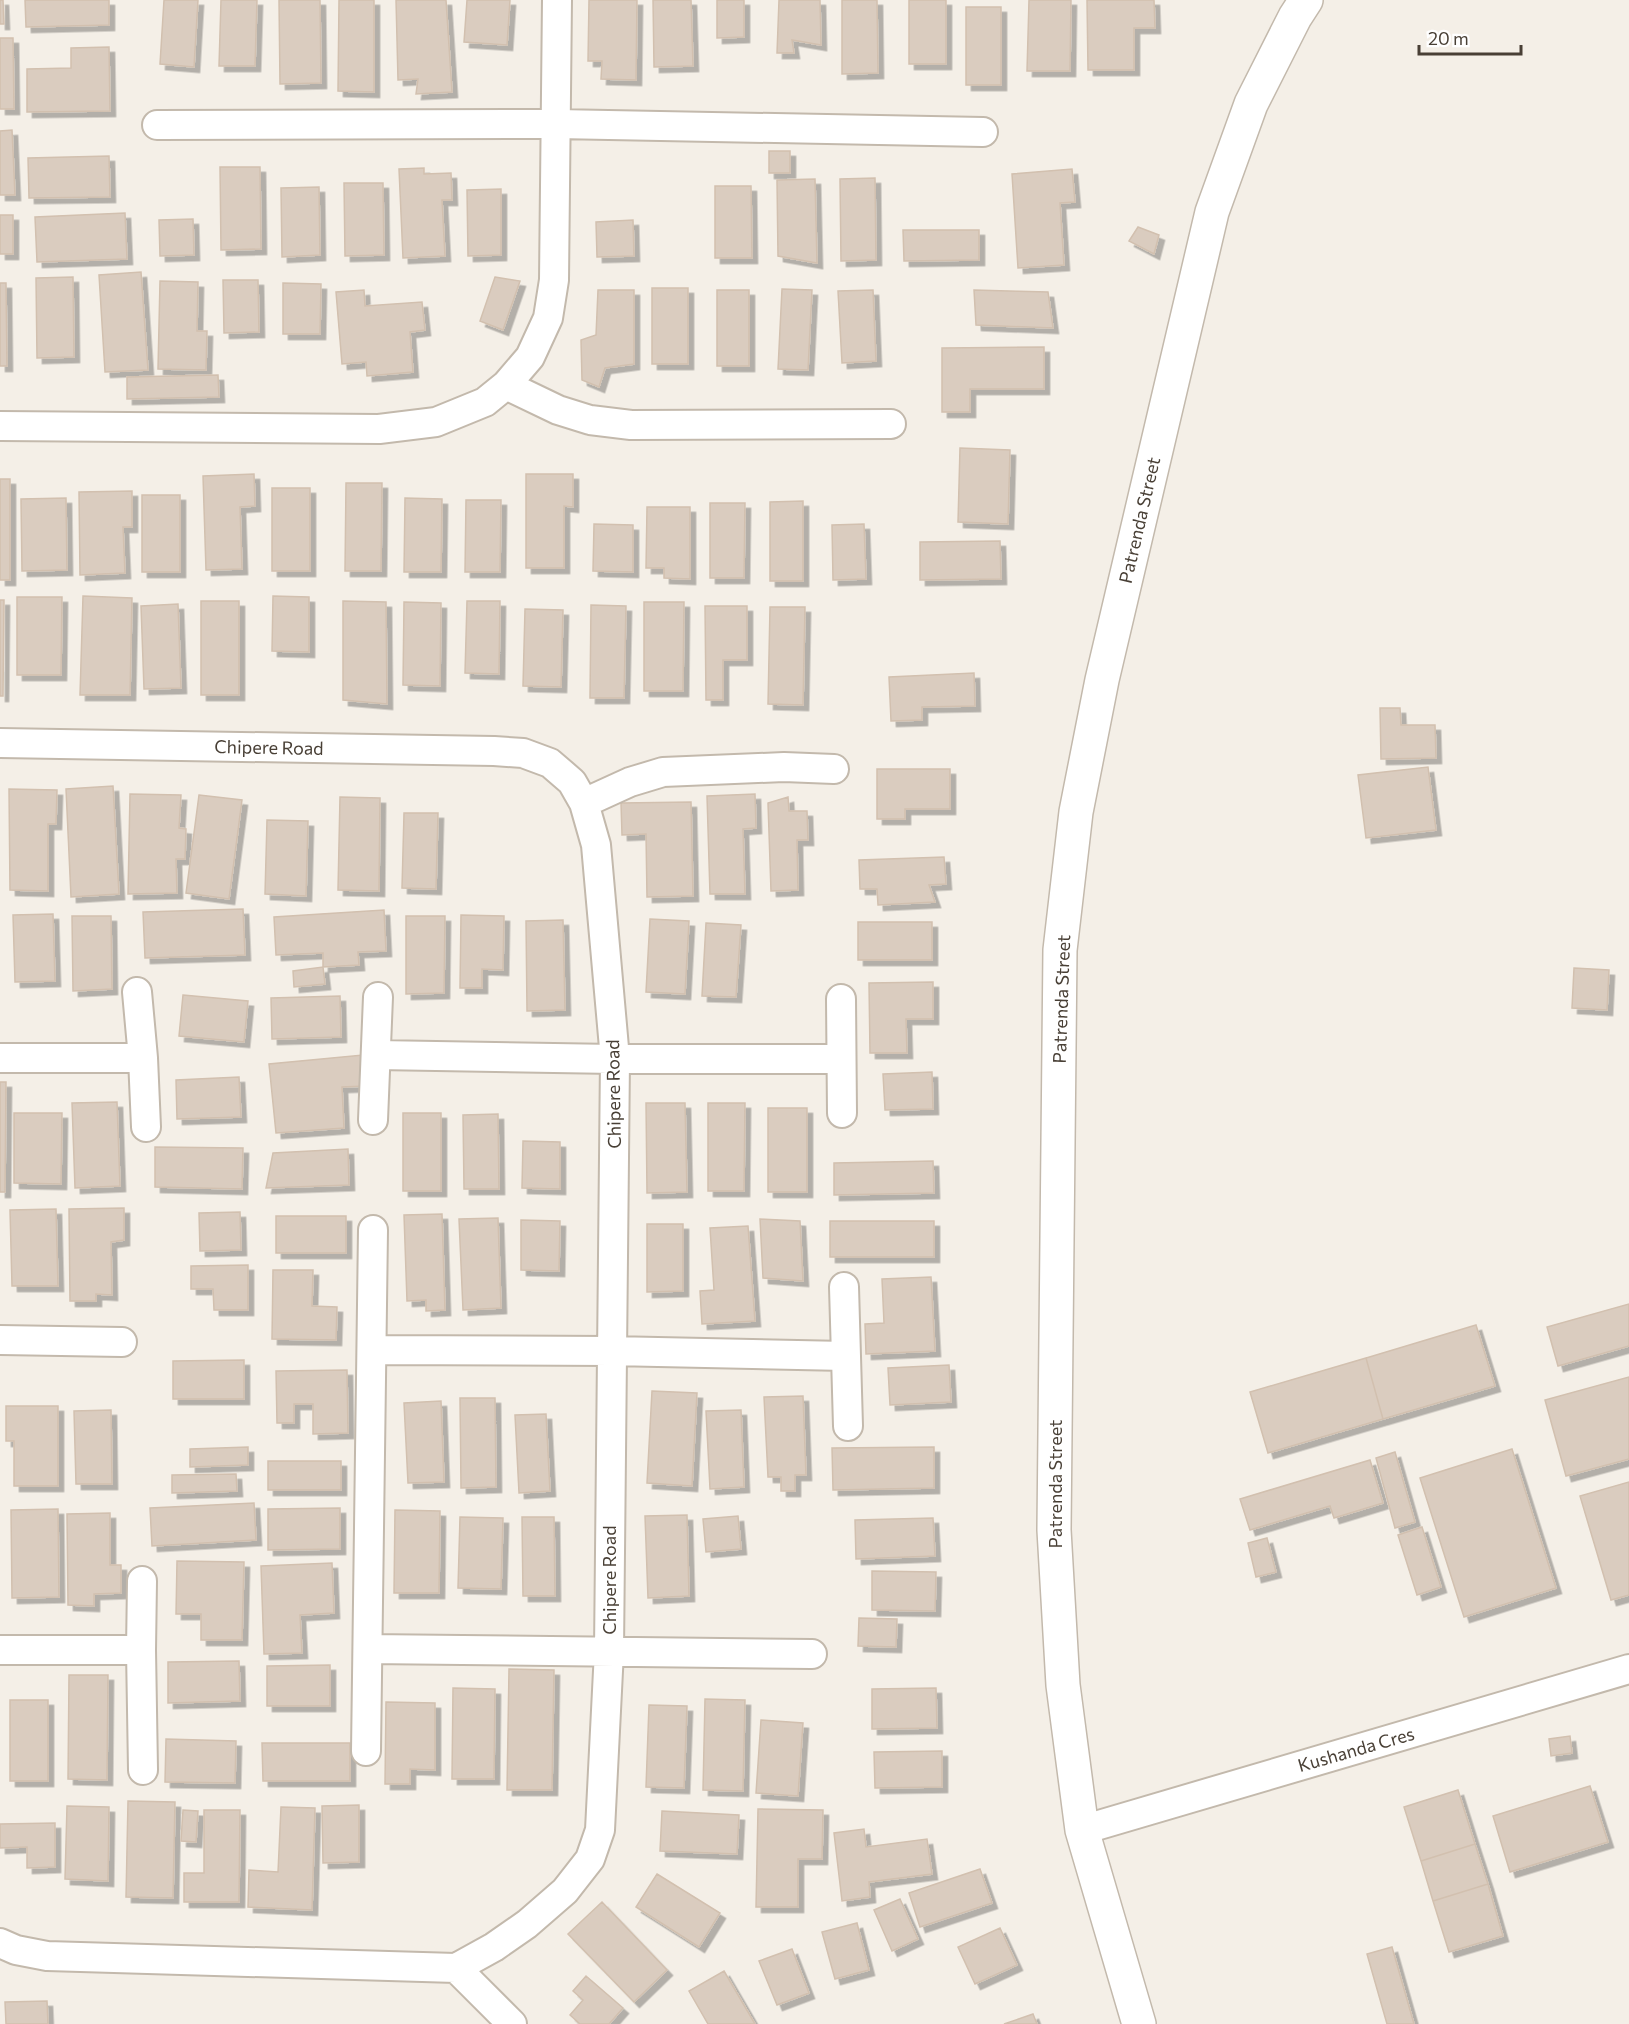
<svg xmlns="http://www.w3.org/2000/svg" width="1629" height="2024" viewBox="0 0 1629 2024" font-family="Commissioner,sans-serif">
<defs>
<filter id="shadow"><feDropShadow dx="5.5" dy="5.5" stdDeviation="0" flood-color="#0004"/></filter>
</defs>
<rect width="100%" height="100%" fill="#f4efe7"/>
<path fill="#daccbf" stroke="#d2c0af" stroke-width="1.5" filter="url(#shadow)" d="M0 0H3L4 24H0Z
M25 0H109V25L26 27Z
M164 0H198L194 67 160 64Z
M221 0H257L255 66H219Z
M279 0H320L321 83 280 84Z
M339 0H374V92L338 91Z
M396 0H446L452 92 416 94 418 79 398 80Z
M467 0H510L507 45 464 42Z
M589 0H637L636 80 601 79 602 61H588Z
M653 0H691L693 66 654 67Z
M717 0H744V37L717 38Z
M779 0H820L821 45 792 40 794 53H777Z
M842 0H877L878 73 842 74Z
M909 0H946V64H909Z
M1029 0H1071L1070 71H1027Z
M1087 0H1154L1155 28H1134V70H1088Z
M966 7H1001V85H966Z
M0 38H13L14 109H0Z
M109 47 110 111 27 112V69L71 68V48Z
M12 130 15 195H0V131Z
M769 151H790V173H769Z
M109 156 110 197 29 198 28 158Z
M220 167H260L261 249 221 250Z
M424 168V174L451 173 452 200H442L445 256 403 258 399 169Z
M1072 169 1075 202 1060 203 1064 265 1018 268 1012 174Z
M875 178 876 260 841 261 840 179Z
M815 179 817 263 778 256 777 180Z
M344 183H383L384 255 345 256Z
M715 186H751L752 258H715Z
M319 187 320 255 282 257 281 188Z
M501 189V255L468 256 467 190Z
M125 213 127 259 37 262 35 217Z
M0 215H13V254H0Z
M193 219 194 255 160 256 159 220Z
M633 220 634 256 597 257 596 222Z
M1138 227 1159 235 1154 254 1129 241Z
M903 230H979V260L904 261Z
M141 272 148 370 105 372 99 275Z
M73 277 74 357 37 358 36 278Z
M495 277 520 281 503 330 480 321Z
M223 280H258L259 332 224 333Z
M160 281 198 282 197 331H207L206 370 158 369Z
M0 283H6L7 366H0Z
M283 283 321 284 320 334H283Z
M652 288H688V364H652Z
M782 289 812 290 808 370 778 369Z
M364 290 365 306 422 302 425 330 410 332 413 372 367 376 366 362 342 364 336 292Z
M598 290H634V364L605 368 599 387 582 380 581 340 596 335Z
M717 290H749V366H717Z
M873 290 876 361 842 363 838 291Z
M974 290 1048 292 1053 328 976 325Z
M1044 347V389H970V412H942V348Z
M218 375 219 397 127 399V377Z
M960 448 1010 450 1008 524 958 522Z
M254 474 255 506 240 507 242 569 206 570 203 476Z
M526 474H573V507L564 506V568H526Z
M0 479H10V580H0Z
M346 483H382L381 571H345Z
M272 488H310V571H272Z
M132 491V527H123L125 573 80 575 79 492Z
M142 495H180V572H142Z
M66 498 67 570 22 571 21 499Z
M405 498 442 499 441 572H404Z
M466 500H501L500 572H465Z
M803 501V581H770V502Z
M710 503H745L744 578H710Z
M647 507H690V579L664 578V568H646Z
M594 524 633 525V572L593 571Z
M864 524 866 579 833 580 832 525Z
M1000 541 1001 579 920 580V542Z
M83 596 132 598 130 695H80Z
M273 596 309 597V652L272 651Z
M17 597H62L61 675H17Z
M0 600H4L3 696H0Z
M201 601H239V695H201Z
M343 601 386 602 387 704 343 700Z
M467 601H500L499 674 465 673Z
M404 602 441 603 440 686 403 685Z
M644 602H684L683 691H644Z
M178 604 181 688 144 689 141 606Z
M591 605 626 606 624 698H590Z
M705 606H747V660H723V700H706Z
M770 607H805L803 705 768 704Z
M525 609 563 610 561 687 523 686Z
M974 673 975 706 922 707V720L891 721 889 677Z
M1380 708H1400L1401 725H1435L1436 758 1381 759Z
M1428 767 1436 830 1366 838 1358 775Z
M877 769H950V809H905V819H877Z
M113 786 119 894 71 897 66 789Z
M9 789 57 790 56 824H48V891L10 890Z
M130 794 181 795 179 828 186 829 185 859H176L177 893 128 894Z
M755 794 756 828 743 829 745 894H710L707 796Z
M199 795 242 800 229 899 186 893Z
M340 797 380 798 379 891 338 890Z
M788 797 789 811H807L808 840H797L798 890 771 891 768 803Z
M691 802 693 896 647 897 646 834 622 835 621 803Z
M404 813H438L436 889 402 888Z
M267 820 308 821 306 896 265 894Z
M944 857 946 884 929 885 935 902 878 905 877 889H860L859 860Z
M243 909 245 955 145 958 143 912Z
M384 910 386 951 358 952 359 965 323 967V953L276 955 274 917Z
M53 914 55 981 15 982 13 915Z
M461 915 504 916 503 970 482 969V988H460Z
M72 916H111L112 989 73 991Z
M406 916H445L444 993 406 994Z
M650 919 689 921 685 994 646 992Z
M563 920 565 1010 527 1011 526 921Z
M858 922H932V960H858Z
M706 923 741 925 736 997 702 996Z
M323 967 325 984 294 987 293 971Z
M1574 968 1609 970 1607 1010 1572 1008Z
M933 982V1019H906L907 1053H870L869 983Z
M183 995 248 1001 244 1042 179 1036Z
M340 996 341 1037 272 1039 271 998Z
M363 1055 367 1086 342 1087 344 1128 276 1133 269 1064Z
M932 1072 933 1109 885 1110 883 1074Z
M239 1077 241 1117 177 1119 176 1080Z
M0 1082H6L5 1192H0Z
M117 1102 120 1186 75 1188 72 1103Z
M646 1103H685L687 1192 647 1193Z
M708 1103H745L744 1191H708Z
M768 1108H807V1192H768Z
M14 1113H62L61 1184 14 1183Z
M403 1113H441V1191H403Z
M498 1114 499 1189H464L463 1115Z
M523 1141 560 1142V1189L522 1188Z
M155 1147 243 1148 242 1189 155 1187Z
M348 1149 349 1185 266 1188 273 1153Z
M933 1161 934 1193 834 1195V1163Z
M124 1208V1240L111 1242 112 1295 96 1294V1301H70L69 1209Z
M56 1209 58 1286H12L10 1210Z
M240 1212 241 1250 200 1251 199 1213Z
M442 1214 445 1310 426 1311V1300L407 1301 404 1215Z
M276 1216H346V1253H276Z
M498 1218 501 1308 463 1310 459 1219Z
M760 1219 800 1221 803 1281 763 1278Z
M521 1220 560 1221 559 1271 521 1270Z
M830 1221H934V1257H830Z
M647 1224H683V1291L647 1292Z
M748 1226 755 1321 702 1324 700 1291 714 1290 710 1228Z
M248 1265V1310H214L213 1289H191V1266Z
M273 1270H313L312 1306 337 1307 336 1340 272 1339Z
M931 1277 935 1351 866 1354 865 1324 884 1323 882 1279Z
M1629 1304V1346L1558 1366 1547 1327Z
M1476 1325 1495 1386 1383 1419 1366 1358Z
M1366 1358 1383 1419 1268 1453 1250 1392Z
M244 1360V1399H173V1361Z
M949 1365 951 1402 890 1405 888 1368Z
M347 1370 348 1433 313 1434V1404H294V1423H277L276 1371Z
M1629 1377V1459L1566 1476 1545 1400Z
M652 1391 697 1393 692 1486 647 1483Z
M803 1396 806 1475H795V1491H781V1477H768L764 1397Z
M460 1398H495L496 1487 461 1488Z
M441 1401 444 1482 408 1483 404 1403Z
M6 1406H58V1486H14V1441H6Z
M111 1410 112 1484H76L74 1411Z
M741 1410 744 1487 710 1489 706 1411Z
M546 1414 550 1491 519 1493 515 1415Z
M248 1447V1465L190 1467V1449Z
M934 1447V1488L833 1490 832 1448Z
M1512 1449 1556 1588 1464 1617 1420 1478Z
M1395 1452 1415 1522 1395 1528 1376 1458Z
M1370 1460 1383 1503 1334 1518 1330 1506 1250 1530 1240 1499Z
M268 1461H341V1490H268Z
M236 1474 237 1491 172 1493V1475Z
M1629 1482V1595L1611 1600 1580 1496Z
M254 1503 256 1540 152 1546 150 1508Z
M340 1508V1549L268 1550V1509Z
M58 1509 59 1597 12 1598 11 1510Z
M395 1510 440 1511 439 1593H394Z
M110 1513V1565H121V1593L94 1594V1606L68 1605 67 1514Z
M687 1515 689 1596 648 1598 645 1516Z
M738 1516 741 1549 706 1552 703 1519Z
M460 1517 503 1518 501 1589 458 1588Z
M522 1517H554L555 1596H523Z
M933 1518 935 1556 856 1559 855 1520Z
M1422 1527 1441 1587 1417 1595 1398 1535Z
M1267 1538 1276 1572 1256 1577 1248 1543Z
M177 1561 244 1562 242 1640H201V1614H176Z
M332 1563 334 1613 300 1615 302 1653 264 1654 261 1566Z
M872 1571 936 1572 935 1611 872 1610Z
M859 1618 897 1619 896 1647 858 1646Z
M239 1661 240 1701 168 1703V1662Z
M330 1665V1706H267V1666Z
M509 1669 554 1670 552 1790H507Z
M69 1675H108L107 1780 68 1779Z
M453 1688 495 1689 494 1779H452Z
M936 1688 937 1728 872 1729V1689Z
M705 1699 745 1700 743 1791 703 1790Z
M10 1700H48V1781H10Z
M386 1702 435 1703V1770L410 1769V1784H385Z
M649 1705 687 1706 684 1788 646 1787Z
M761 1720 803 1723 798 1796 756 1793Z
M1570 1736 1572 1753 1551 1756 1549 1739Z
M166 1739 236 1741 235 1783 165 1782Z
M262 1743H350V1781H263Z
M942 1751V1787L875 1788 874 1752Z
M1590 1786 1608 1842 1510 1872 1493 1816Z
M1458 1790 1475 1844 1421 1861 1404 1807Z
M128 1801 175 1802 173 1898 126 1897Z
M359 1805V1862L323 1863 322 1806Z
M67 1806 109 1807 108 1881 65 1879Z
M281 1807 315 1808 312 1910 248 1907 249 1870 278 1872Z
M758 1809 823 1810 822 1859H798V1907H756Z
M183 1810 198 1811 196 1842 181 1841Z
M204 1810H240L239 1902H184V1873H204Z
M662 1811 739 1815 737 1854 660 1851Z
M55 1823V1867L27 1868V1847L0 1848V1824Z
M864 1829 866 1847 927 1839 932 1874 869 1882 870 1897 842 1901 834 1833Z
M1475 1844 1488 1884 1433 1901 1421 1861Z
M980 1869 992 1903 920 1927 909 1893Z
M657 1874 720 1913 699 1947 636 1907Z
M1488 1884 1503 1936 1449 1952 1433 1901Z
M900 1899 918 1939 892 1951 874 1910Z
M602 1902 667 1970 634 2002 568 1934Z
M857 1923 869 1970 835 1979 822 1932Z
M1000 1928 1017 1965 975 1984 958 1947Z
M1392 1947 1414 2024H1387L1367 1954Z
M792 1949 809 1993 777 2005 759 1961Z
M724 1971 755 2024H708L689 1991Z
M586 1976 623 2008 609 2024H580L570 2015 583 2000 573 1991Z
M47 2001 48 2024H6L5 2002Z
M1033 2014 1037 2024H1004Z"/>
<g fill="none" stroke-linecap="round" stroke-linejoin="round">
<defs>
<path id="minor" d="M157 125 557 124 983 132
M506 385 558 410 590 420 631 425 891 424
M0 426 379 429 436 422 485 402 506 385 530 357 548 318 554 280 557 0
M0 743 494 751 523 753 550 763 572 782 584 803 596 845 615 1059 609 1651 600 1830 590 1859 565 1891 527 1924 494 1947 456 1968 47 1956 16 1950 0 1943
M584 803 630 782 663 772 784 767 834 769
M841 999 842 1113
M377 1055 615 1059H841
M0 1058H143L137 992
M143 1058 146 1127
M373 1120 378 997
M844 1287 848 1426
M0 1340 122 1342
M372 1350 611 1351 845 1356
M368 1649 812 1654
M0 1650H141L142 1581
M141 1650 143 1770
M366 1751 373 1230
M1082 1830 1629 1669
M456 1968 512 2024"/>
<path id="tertiary" d="M1139 2024 1082 1830 1063 1685 1054 1530 1060 950 1076 812 1102 680 1212 212 1251 104 1295 17 1306 0"/>
</defs>
<use href="#minor" stroke="#c3b9ac" stroke-width="32"/>
<use href="#tertiary" stroke="#c3b9ac" stroke-width="36"/>
<use href="#minor" stroke="#fff" stroke-width="28"/>
<use href="#tertiary" stroke="#fff" stroke-width="33"/>
</g>
<g text-anchor="middle" dominant-baseline="central" stroke-width="5" stroke-linejoin="round" paint-order="stroke">
<g font-size="18" fill="#483f35" stroke="#fff">
<text transform="translate(1139 520) rotate(-77)">Patrenda Street</text>
<text transform="translate(269 747) rotate(1)">Chipere Road</text>
<text transform="translate(1061 999) rotate(-88)">Patrenda Street</text>
<text transform="translate(613 1094) rotate(-91)">Chipere Road</text>
<text transform="translate(1055 1484) rotate(-90)">Patrenda Street</text>
<text transform="translate(609 1580) rotate(-90)">Chipere Road</text>
<text transform="translate(1356 1749) rotate(-16)">Kushanda Cres</text>
</g>
</g>
<path d="M1419 45v9h102v-9" fill="none" stroke="#483f35" stroke-width="3"/>
<text x="1428" y="45" font-size="18" fill="#483f35" stroke="#ffffff" stroke-width="4.5" paint-order="stroke">20 m</text>
</svg>
